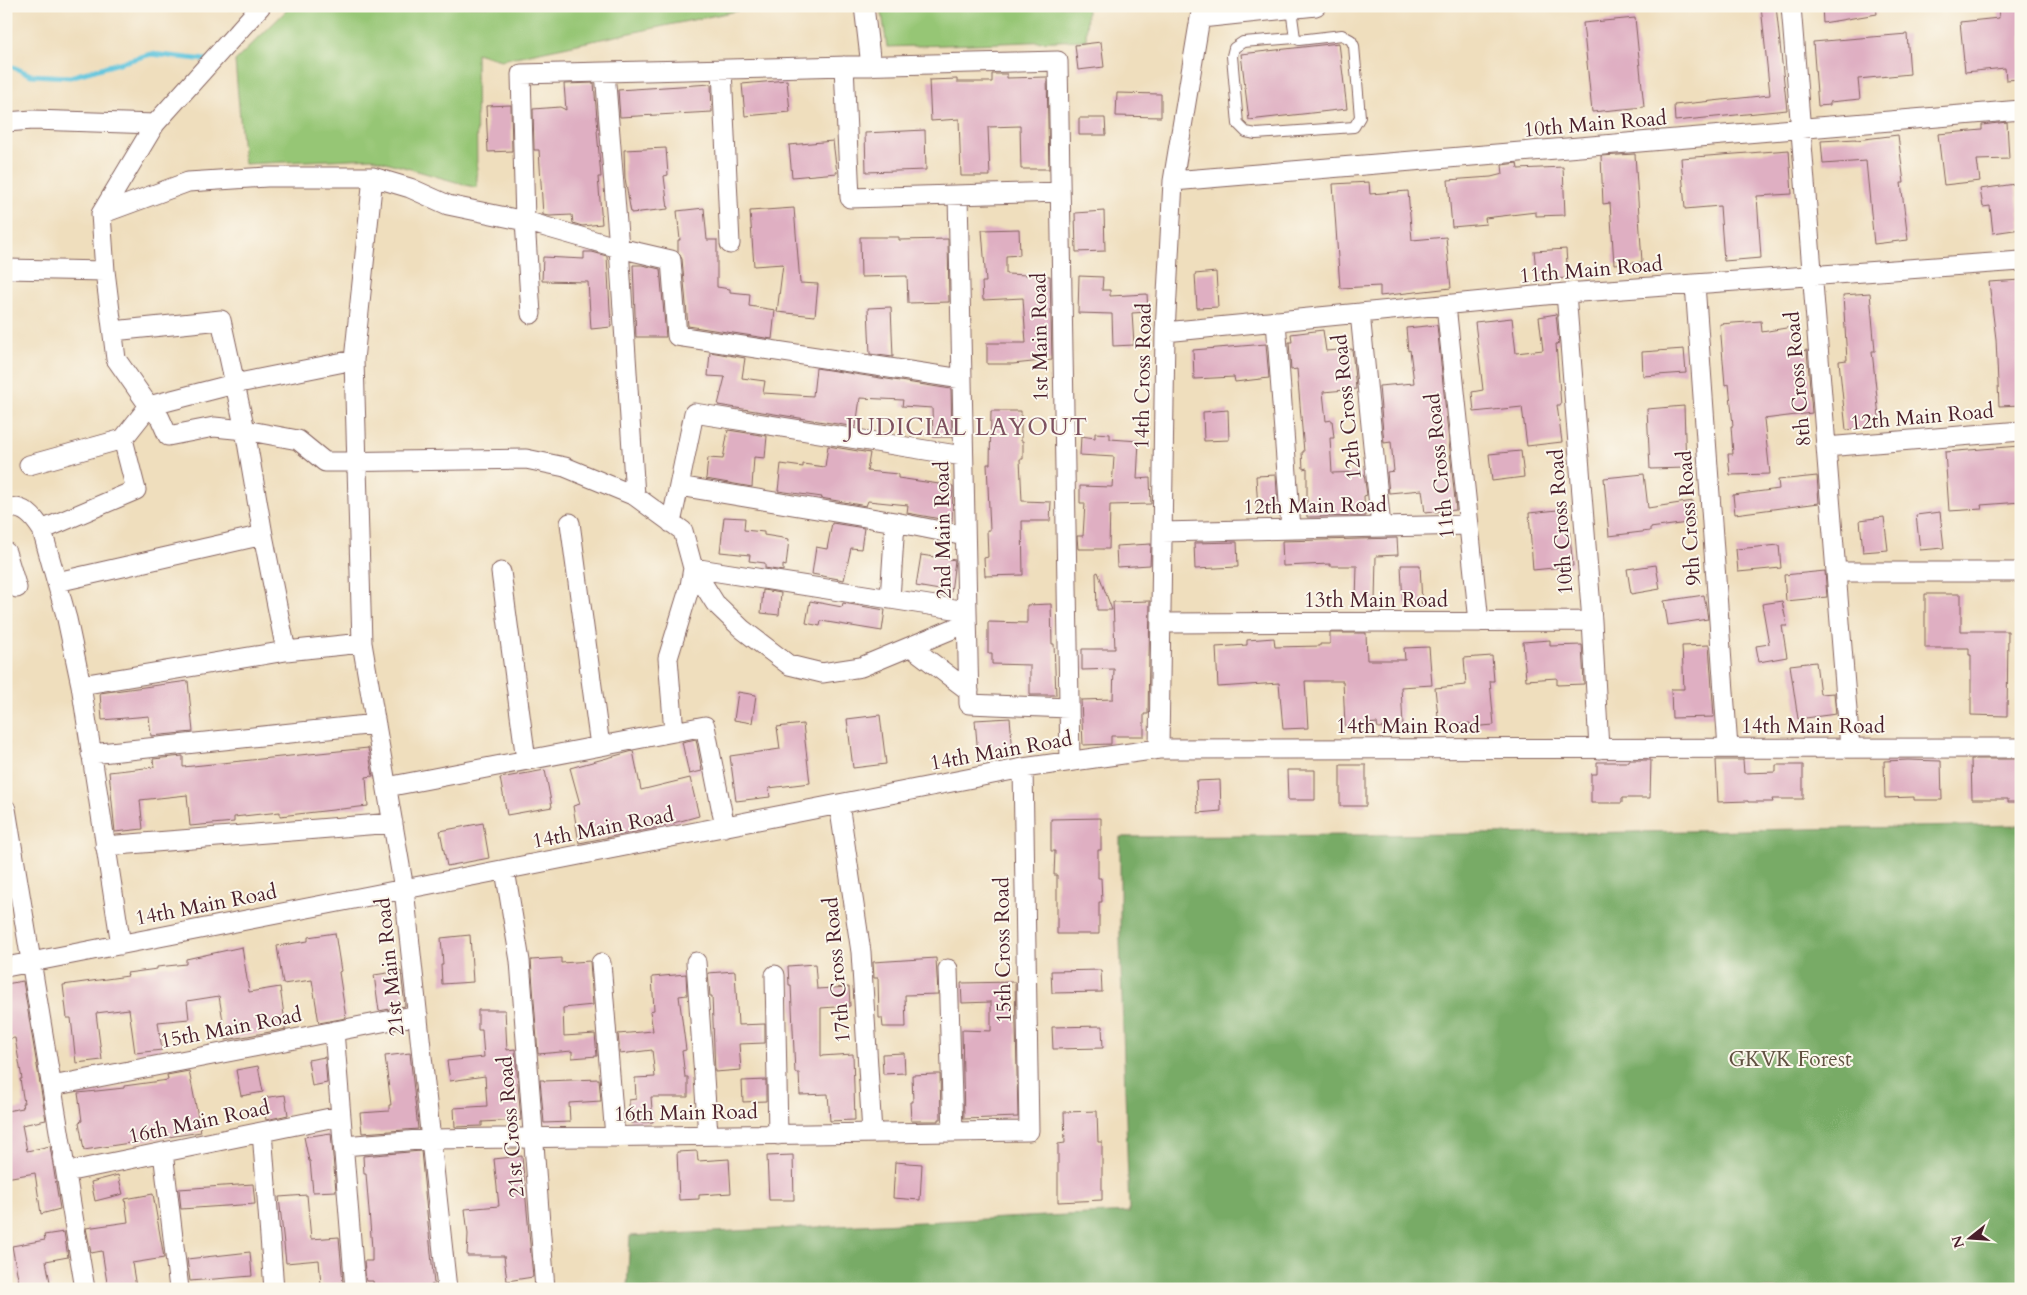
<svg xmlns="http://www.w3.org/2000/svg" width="2027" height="1295" viewBox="0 0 2027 1295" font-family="Cardo,serif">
<rect width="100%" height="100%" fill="#fbf7ec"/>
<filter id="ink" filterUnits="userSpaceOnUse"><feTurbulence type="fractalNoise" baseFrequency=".02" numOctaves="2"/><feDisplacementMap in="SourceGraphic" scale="10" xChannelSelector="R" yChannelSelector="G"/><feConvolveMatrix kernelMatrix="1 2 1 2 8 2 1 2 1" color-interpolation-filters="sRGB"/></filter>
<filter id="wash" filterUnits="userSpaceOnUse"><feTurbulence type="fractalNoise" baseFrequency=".0096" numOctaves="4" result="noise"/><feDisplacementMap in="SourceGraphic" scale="20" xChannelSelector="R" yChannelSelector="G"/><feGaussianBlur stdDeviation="1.12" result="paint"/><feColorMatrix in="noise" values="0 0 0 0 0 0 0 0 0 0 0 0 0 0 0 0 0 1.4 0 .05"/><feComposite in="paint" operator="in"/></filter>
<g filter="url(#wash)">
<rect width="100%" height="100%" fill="#efdebd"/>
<path fill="#96c675" stroke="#707250" d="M291 6H760L501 60 476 53 477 188 372 158 244 164 235 61Z
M881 6H1087L1086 40 887 47Z"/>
<path fill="#78ab66" stroke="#616548" d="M2021 825V1289H627L630 1236 1129 1212 1120 939V837L1578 833Z"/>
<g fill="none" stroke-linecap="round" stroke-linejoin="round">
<path stroke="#60c5dd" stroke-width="5" d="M6 64 31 75 70 77 151 54 207 60"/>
</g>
<g id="blocks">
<path fill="#dfafc2" d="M1761 6H1776L1787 110 1675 121 1674 105 1770 95Z
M1822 6H1876L1877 14 1823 23Z
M1998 6H2021V79L2006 80 2005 68 1965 72 1960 22 1999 18Z
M1635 18 1644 107 1592 112 1583 23Z
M1907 34 1910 74 1858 79 1860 99 1830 102V105L1818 106 1813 42Z
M1101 42 1104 67 1078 70 1075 45Z
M1339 43 1347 109 1249 120 1241 54Z
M992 74H1007V78L1047 77 1049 169H1021L1020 126 988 127 990 176H961L959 119 931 121 929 80 957 79V82H992Z
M787 80 790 112 745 116 742 84Z
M594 83 598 130H597L601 177H598L602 224 582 226 573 223 572 215 550 216 543 215 539 150H534L533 109 560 107 566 110 564 84Z
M711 84 712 112 620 117 618 90Z
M1117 93 1161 94V117L1116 116Z
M511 105 512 151 488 152 486 106Z
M1079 118H1105L1106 135H1079Z
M2007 122 2009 159 1977 160 1980 181 1944 185 1938 134 1982 130V125Z
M925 130 926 170 866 172 865 133Z
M1898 135 1904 183H1901L1908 240 1874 244 1866 161 1823 164 1821 141 1856 139V140Z
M833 141 837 173 792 177 789 145Z
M666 148 668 175 664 176 668 209 631 213 625 178 624 150Z
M1789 150 1792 194 1757 196 1761 258 1724 261 1720 206 1685 209 1681 158Z
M1635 154 1642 262 1614 264 1610 203 1603 204 1601 156Z
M1517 163 1518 169 1563 167 1565 215 1536 216V212L1485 218 1486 224 1452 227 1448 180 1491 177 1503 174 1502 165Z
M1369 182 1370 194 1408 191 1412 240 1446 237 1451 288 1380 296V286L1340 288 1333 184Z
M2015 184 2021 229 1993 233 1990 206 1983 207 1980 189Z
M704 208 707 240H717V287L730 289V292L750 294 749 306 775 310 772 339 688 326 682 259 678 252V240H680L677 211Z
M794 208 800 283 818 284 815 316 777 312 783 264 754 266 750 211Z
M1104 211 1105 251 1076 252 1075 213Z
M1019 229 1020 255 1006 256V274L1050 276 1052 360 1013 364H987V343H1026L1023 298 983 300 982 282H986L982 230Z
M860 237H899V240L948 239 949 302 908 303 907 276 861 277Z
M1566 249 1568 278 1537 280 1534 251Z
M584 252H592L607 256 611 327 591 329 588 282 542 281 543 257 584 259Z
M633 265H642L660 269 666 337H636Z
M1216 272 1218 307 1197 308 1195 274Z
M1079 276 1103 277 1102 290H1110V296L1147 294 1148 312 1132 313 1134 345 1113 346 1112 314 1078 313Z
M2021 280V405L1999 406 1996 339 1989 282Z
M1870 293 1875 351H1872L1880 426 1846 430 1839 361 1847 360 1843 295Z
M891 307 893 357 870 354 868 308Z
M1556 314 1559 343 1556 344 1561 405H1557L1562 442 1527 446 1522 407 1474 412 1472 392 1483 390 1475 322 1512 318 1516 353 1543 350 1539 317Z
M1761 321 1762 332 1792 327 1796 352 1807 350 1812 413 1764 419 1770 474 1730 475 1728 454H1733L1731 426H1733L1729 384 1725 385 1720 324Z
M1437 325 1456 510 1425 513 1422 490 1389 493 1387 472 1394 471 1391 442 1384 443 1379 386 1414 383 1410 350 1408 351 1406 328Z
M1323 330 1326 351 1352 349 1356 389 1323 392 1326 421 1332 420 1334 438H1330L1332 473 1361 472V474H1364L1367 495 1364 496 1365 516 1307 517V468L1303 469 1302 452H1304L1297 369 1291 370 1289 342H1292L1291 334Z
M1266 344 1269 378 1235 382 1234 377 1194 379 1193 350Z
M1684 349 1686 373 1643 376 1642 352Z
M710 352 745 358 742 378 765 381 763 393 813 396 816 368 951 389 952 437H933L932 408 902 406 903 400 860 398 856 427 718 405 725 377 708 376Z
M1684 406 1686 468 1650 469 1647 409Z
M1228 410 1229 440 1204 441 1203 412Z
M991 411H1021V441H1023V459H1020L1022 501 1051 502 1050 521H1022L1023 575 985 576 984 558 988 557 987 530H990L987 464H990Z
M728 430 767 436 765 458 754 457 752 487 706 479 708 458 723 459Z
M1095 433 1110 434V439L1139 441 1137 479 1150 478 1151 504 1110 505 1109 549H1078L1077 536H1083L1085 503H1080V486L1112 487 1114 457 1080 455 1081 436 1095 438Z
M828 446 870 453 867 471 898 474V478L953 486 952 521 907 513 908 505 868 501 866 506 821 498 822 497 778 491 781 464 803 467V464L825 467Z
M2019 446 2021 502 1981 505 1982 509 1949 511 1945 452Z
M1521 451 1524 477 1492 481 1489 454Z
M1644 474 1648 508 1693 501 1695 522 1650 528V531L1609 536 1604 478Z
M1276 475 1278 508 1258 510 1256 476Z
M1817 476 1819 503 1735 514 1733 495 1779 489 1778 480Z
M1567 509 1573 566 1533 570 1529 513Z
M1940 512 1944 548 1920 550 1916 515Z
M724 517 745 518 744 530 764 532V535L789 539 786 566 783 565V571L765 568V563L749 561 750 555 720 552Z
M1884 517 1888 550 1863 552 1860 520Z
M832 523 864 528 861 549 851 548 844 580 812 574 816 547 827 549Z
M1397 538 1398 555 1376 556 1375 602 1356 601 1357 566H1330V564L1283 566 1282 541Z
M1237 542 1238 567 1195 569 1194 543Z
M1151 544 1150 565 1117 567 1116 546Z
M1779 545 1781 568 1738 572 1736 549Z
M921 555 955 560 951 592 916 586Z
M1401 565H1420L1422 604 1403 605Z
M1656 565 1660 589 1631 594 1627 569Z
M1825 571 1827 597 1786 601 1784 575Z
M1098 572 1112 610H1097L1096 573Z
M763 590 781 593 779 615 761 613Z
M1925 594H1961V631H2008L2007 716 1971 715V655H1969V648H1925Z
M1704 595 1708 619 1668 625 1664 601Z
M810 601 842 607 843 603 885 610 882 631 821 621 820 626 806 623Z
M1150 601 1148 714H1144V736H1111V744L1083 745 1081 700 1113 699 1114 669 1082 670V649H1115L1113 602Z
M1782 601 1787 626H1782L1787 657 1759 662 1756 646 1769 644 1762 604Z
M1051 604 1052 644H1054L1056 695H1030V665L992 664V653H988V622L1027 623V605Z
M1330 633H1366L1367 660H1405L1404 648 1429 647 1432 685 1401 687 1403 726 1378 728 1377 723 1345 726 1343 681H1305L1308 728 1283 729 1279 683 1218 687 1216 647 1247 645V640L1274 638 1275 647 1320 646V644H1330Z
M1550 640V646L1582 645 1584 684 1557 685V678L1526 680 1523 642Z
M1709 645 1714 717 1672 718 1671 689H1684L1682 646Z
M1492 656 1494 681H1490L1494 725 1470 727V723L1439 726 1435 688 1466 685 1464 658Z
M1816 662 1820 694 1834 693 1836 714 1798 719 1790 665Z
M188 681 193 732 151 736 149 716 102 720 100 693Z
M738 692 756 695 752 723 734 720Z
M880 715 886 764 853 768 847 719Z
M1010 718 1013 752 978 755 975 720Z
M803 724 810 783 769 788 770 797 736 801 730 756 780 749 777 727Z
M696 739 702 771 689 774 682 742Z
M368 748 373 776 366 777 368 806 280 816V812L234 817V822L190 826 187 795 140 800 143 829 115 832 109 772 154 767 153 759 183 756V767Z
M633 751 641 790 690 778 699 816 651 829 579 843 573 806 580 804 570 768Z
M1971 759H2021V802H2008V799H1972Z
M1629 760H1651L1650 798H1622V803H1591V774H1597V762H1629Z
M1716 760H1743L1744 773 1776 772V765H1803V799H1772L1773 802H1748V801L1718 802Z
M1908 760 1941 761 1942 800H1914V797L1885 798 1884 761Z
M1340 765H1366V806H1340Z
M545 770 552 807 507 815 500 778Z
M1287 770H1315V800H1288Z
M1220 780 1221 811 1198 813 1196 781Z
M1101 818V850H1098V878H1101L1102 902H1099V934H1057V875H1054L1055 851H1051V819Z
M483 823 489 858 447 866 440 831Z
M335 933 341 971 339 972 346 1018 319 1023 312 980 283 984 277 946 308 941V937Z
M470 935 473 982 442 984 441 965H443L441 938Z
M242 947 249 992 280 987 286 1029 226 1040 219 996 187 1001 189 1019 158 1022 162 1050 135 1053 129 1009 96 1013 102 1060 76 1063 71 1018H67L63 985 128 976 127 973 157 969V967L186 964V959Z
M561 958V963L590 961 593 1005 563 1008 564 1036 595 1034 597 1056 572 1058V1051L538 1054 531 960Z
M936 958 938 994 905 995 906 1027H883L882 1018H879L878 978H874L873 962Z
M815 964 817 989 849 987 850 1006 821 1008V1056L853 1054 855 1120 830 1121 828 1094 800 1095 799 1073H795L791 985H789L788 966Z
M1101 970 1102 992 1052 993 1051 971Z
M401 971 405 1006 379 1011 374 975Z
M735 971 738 1025 765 1024V1043L739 1044 741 1070 715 1072 712 996H710L708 973Z
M686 974 687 995 679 996 686 1050 682 1051 685 1077H688V1097H651L653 1122 630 1123 629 1100 636 1099 635 1078 655 1077 652 1050 620 1054 618 1034 653 1031 650 1011 654 1010 652 977Z
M23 981 46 1120 22 1125 27 1151 50 1146 60 1209 41 1214 35 1173 6 1178V1111L23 1108 22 1103H24L20 1079H22L15 1038 6 1039V984Z
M1015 982 1018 1117 964 1119 962 1030 991 1031V1002L962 1003 961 983Z
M478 1010H505L507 1050 515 1049 521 1120 482 1122V1126L455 1127 454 1108 487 1106 485 1076 450 1081 447 1061 484 1057 482 1030H478Z
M1102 1026 1103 1048 1053 1049 1052 1027Z
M410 1053 418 1129 362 1133 360 1113 389 1111V1105H391L385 1056Z
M904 1053 905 1073 883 1074 882 1054Z
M325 1057 327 1083 312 1086 308 1060Z
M258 1066 263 1092 241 1096 236 1070Z
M189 1071 201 1132 84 1150 79 1122 82 1121 78 1093 124 1088V1086L168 1080 167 1075Z
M935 1074H940L941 1119H938V1121H911L910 1102H913L912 1075Z
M599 1079 601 1101 569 1103 570 1122 544 1123 540 1080H544V1081Z
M766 1080V1101L743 1102 742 1081Z
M285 1095 288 1115 266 1120 262 1098Z
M1097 1111 1098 1142H1102V1200L1058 1202V1144L1065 1143 1064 1112Z
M331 1133 336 1191 313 1192 310 1161H309L304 1137Z
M421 1151 434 1284 431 1285 432 1289H374L373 1281H366L364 1261H372V1248L366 1174H364L363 1156Z
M697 1151 698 1161 729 1159 731 1193 699 1195V1199L679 1200 677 1152Z
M793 1155 794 1200H769L767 1156Z
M522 1156 533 1277 507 1281 504 1256H467L468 1234 465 1209 499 1206 494 1159Z
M895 1162 922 1164 920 1200 893 1198Z
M118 1175 123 1194 95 1201 91 1182Z
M253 1184 255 1204 181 1209 179 1189Z
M153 1194 164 1258 132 1263 136 1287 108 1289 102 1251 91 1253 86 1228 128 1222 125 1199Z
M307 1195 311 1239 339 1237 343 1283 321 1285 319 1260 286 1263 279 1197Z
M64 1232 68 1257 46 1261 51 1287 20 1289 12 1246 45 1240 44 1235Z
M250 1252 252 1276 190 1281 187 1259Z"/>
</g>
</g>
<g filter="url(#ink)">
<use href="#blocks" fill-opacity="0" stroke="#84625e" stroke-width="1"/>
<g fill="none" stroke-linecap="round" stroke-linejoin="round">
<defs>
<path id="lane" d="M1291 9 1295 38 1299 40 1342 35 1351 40 1354 46 1360 117 1354 127 1256 134 1246 132 1238 124 1232 56 1234 48 1243 42 1295 38"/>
<path id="street" d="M261 6 155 124 101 214 105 271 116 359 149 406 234 384 354 360
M864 6 871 66
M1791 6 1850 748
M1201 18 1316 6
M844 66 850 198 1060 192
M722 70 730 244
M605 72 619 248 635 496
M6 122 33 120 155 124
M373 177 354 360 362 643 404 889 447 1289
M1173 181 2021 110
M958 195 969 704 1069 708
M101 214 188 182 267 177H373L410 188 448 205 525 221 619 248 671 260 677 336 962 379
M6 269 105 271
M1695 284 1728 748
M1566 293 1592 621 1599 749
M1446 305 1479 622
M1360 313 1381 527
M531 314 525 221 521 74 1058 61 1070 761
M1276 321 1291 529
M113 331 221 320 245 430 298 440 325 462 526 459 565 467 635 496 683 531 693 568 967 611
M1165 332 1566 293 2021 261
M1826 447 2021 431
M29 465 123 439 149 406 160 418 168 436 214 427 245 430 263 535 286 651
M679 486 694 413 963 456
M6 508C24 505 34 517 42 530
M570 523 600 746
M671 523 679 486 895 522 965 536
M1162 532 1469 525
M6 552 17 588
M693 568 715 603 742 629 789 665 822 673 861 667 967 623
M501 572 526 760
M1836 572H2021
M57 582 263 535
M890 599 895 522
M1161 623 1592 621
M911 647 969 691
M81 685 286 651 362 643
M674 732 668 658 690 586 693 568
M1159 749 1165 332 1173 181 1202 6
M91 754 376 724
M387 787 705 726 725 827
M839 804 861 952 872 1133
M6 809 85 1289
M105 846 393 823
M505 870 520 961 545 1289
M121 945 81 685 67 619 42 530 136 490 123 439
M696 962 708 1135
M601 963 615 1137
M6 967 1023 768 1159 749 2021 748
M948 969 953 1132
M775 975 778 1135
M334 1031 355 1289
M52 1086 418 1015
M262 1132 274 1289
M343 1146 432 1139 1029 1131 1023 768
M163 1152 179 1289
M66 1172 340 1116"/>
</defs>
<use href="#lane" stroke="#84625e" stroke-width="12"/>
<use href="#street" stroke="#84625e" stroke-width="21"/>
<use href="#lane" stroke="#fff" stroke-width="10"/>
<use href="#street" stroke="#fff" stroke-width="19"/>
</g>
</g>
<g text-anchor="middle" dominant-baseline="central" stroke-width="4" stroke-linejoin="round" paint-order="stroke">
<g font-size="21" fill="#4a1f2b" stroke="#fbf7ec">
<text transform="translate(1595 124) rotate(-5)">10th Main Road</text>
<text transform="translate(1591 270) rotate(-5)">11th Main Road</text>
<text transform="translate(1040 337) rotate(-91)">1st Main Road</text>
<text transform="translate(1143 376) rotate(-89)">14th Cross Road</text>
<text transform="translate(1798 379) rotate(-95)">8th Cross Road</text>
<text transform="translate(1347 407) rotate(-96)">12th Cross Road</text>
<text transform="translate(1922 417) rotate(-5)">12th Main Road</text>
<text transform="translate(1440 466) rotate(-96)">11th Cross Road</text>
<text transform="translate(1315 506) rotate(-1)">12th Main Road</text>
<text transform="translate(1689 518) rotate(-94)">9th Cross Road</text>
<text transform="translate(1561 522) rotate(-94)">10th Cross Road</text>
<text transform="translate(943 530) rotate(-91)">2nd Main Road</text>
<text x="1376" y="600">13th Main Road</text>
<text x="1408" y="726">14th Main Road</text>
<text x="1813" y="726">14th Main Road</text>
<text transform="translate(1001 751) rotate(-10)">14th Main Road</text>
<text transform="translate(603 828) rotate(-11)">14th Main Road</text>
<text transform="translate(206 905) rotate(-11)">14th Main Road</text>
<text transform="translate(1003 950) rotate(-91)">15th Cross Road</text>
<text transform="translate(390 967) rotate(-96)">21st Main Road</text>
<text transform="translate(837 970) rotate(-95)">17th Cross Road</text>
<text transform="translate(231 1028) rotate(-11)">15th Main Road</text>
<text transform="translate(686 1113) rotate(-1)">16th Main Road</text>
<text transform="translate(199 1122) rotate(-12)">16th Main Road</text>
<text transform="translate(511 1127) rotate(-95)">21st Cross Road</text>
</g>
<g font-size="21" fill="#615141" stroke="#fbf7ec">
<text x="1790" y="1059">GKVK Forest</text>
</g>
<g font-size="24" letter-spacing="1" fill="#7e5160" stroke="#fbf7ec">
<text x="967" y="427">JUDICIAL LAYOUT</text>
</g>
</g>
<rect width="2027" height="1295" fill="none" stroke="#fbf7ec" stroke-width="25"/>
<g transform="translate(1970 1238) rotate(253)" stroke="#fbf7ec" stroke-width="4" paint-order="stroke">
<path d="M0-4L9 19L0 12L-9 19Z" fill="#4a1f2b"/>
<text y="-8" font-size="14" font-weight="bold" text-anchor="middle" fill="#4a1f2b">N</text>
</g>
</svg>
